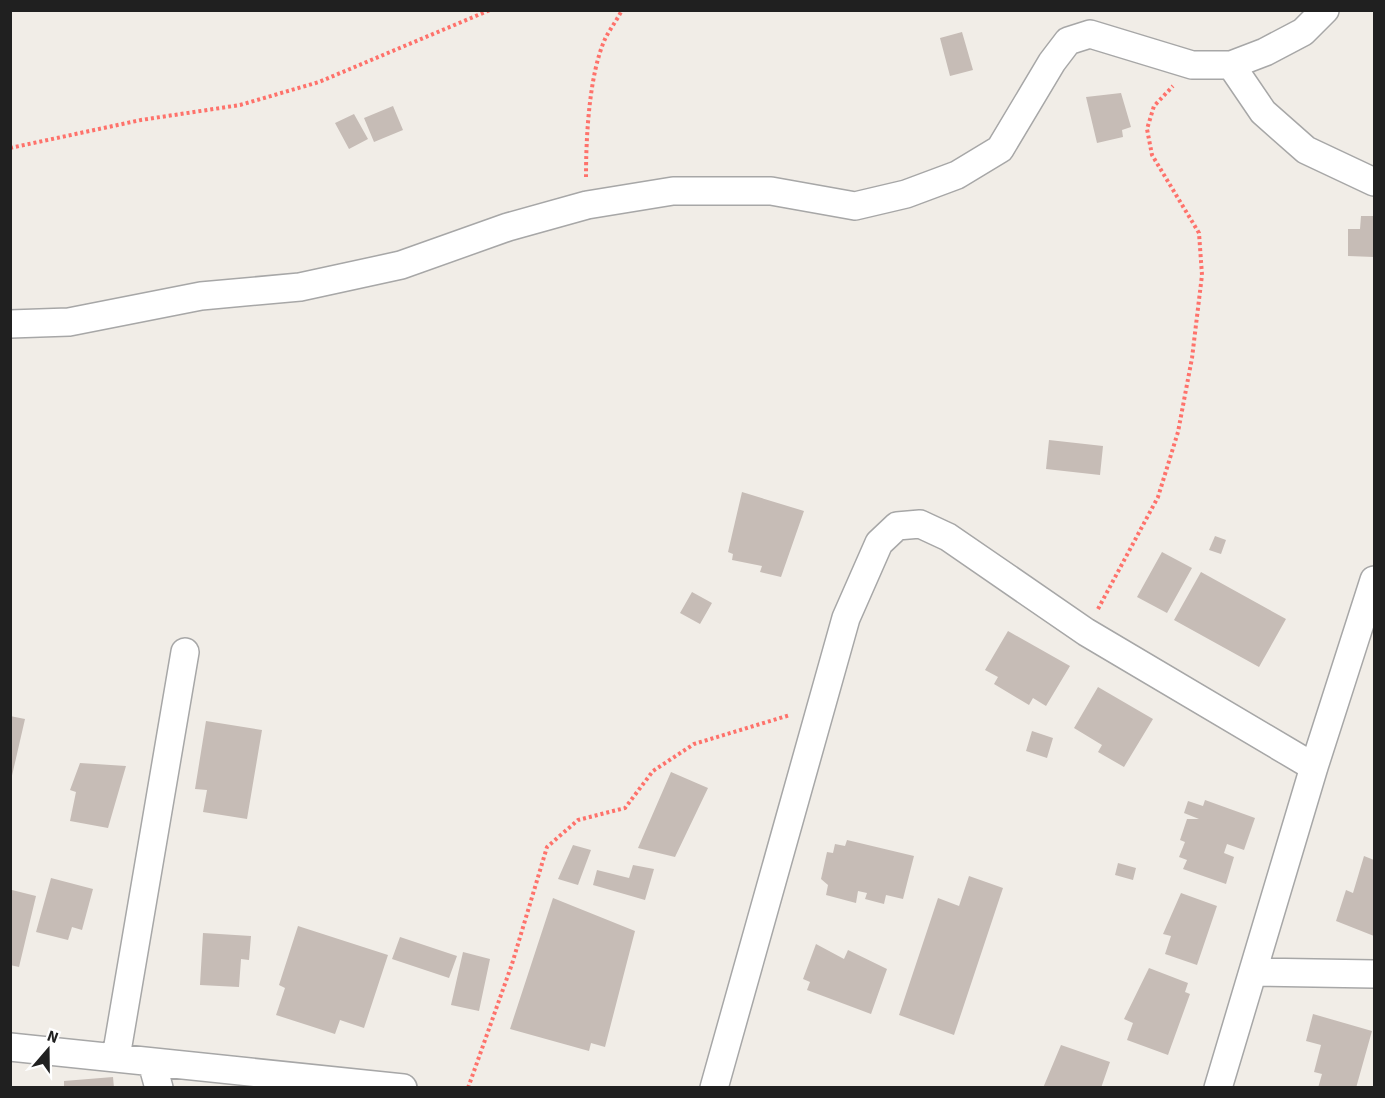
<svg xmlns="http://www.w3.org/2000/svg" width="1385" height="1098" viewBox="0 0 1385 1098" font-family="'Source Sans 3',sans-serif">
<rect width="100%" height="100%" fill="#f1ede7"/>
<path fill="#c6bcb6" d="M962 32 973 70 950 76 940 38Z
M1121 93 1131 127 1122 130 1123 137 1097 143 1086 97Z
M393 106 403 130 374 142 364 118Z
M354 114 368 139 349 149 335 123Z
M1361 216H1374V257L1348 256V229H1360Z
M1049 440 1103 446 1100 475 1046 469Z
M742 492 804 511 781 577 760 572 762 566 732 560 733 554 728 552Z
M1215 536 1226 540 1221 554 1209 550Z
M1162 552 1192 568 1167 613 1137 597Z
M1201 572 1286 619 1259 667 1174 620Z
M692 592 712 603 700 624 680 613Z
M1008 631 1070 666 1046 706 1033 698 1029 705 994 684 998 677 985 670Z
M1098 687 1153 719 1124 767 1098 752 1102 745 1074 728Z
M10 716 25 719 11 780H10Z
M206 721 262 730 247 819 203 812 207 790 195 789Z
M1032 731 1053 738 1047 758 1026 751Z
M80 763 126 766 108 828 70 821 76 792 70 790Z
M671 772 708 788 675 857 638 848Z
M1205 800 1255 818 1244 850 1227 844 1224 853 1234 857 1226 884 1183 869 1187 860 1179 857 1185 842 1180 840 1187 819H1199L1184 813 1188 801 1203 806Z
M847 840 914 856 903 899 886 895 884 904 865 899 867 893 858 891 856 903 826 895 828 885 821 879 827 852 833 853 835 844 845 846Z
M573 845 591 850 578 885 558 879Z
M1364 856 1374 860V936L1336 921 1346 890 1353 893Z
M1118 863 1136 868 1133 880 1115 875Z
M633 865 654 869 645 900 593 885 597 870 629 878Z
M969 876 1003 888 954 1035 899 1015 938 898 959 906Z
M51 878 93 889 82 930 72 927 68 940 36 932Z
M12 890 36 896 19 967 10 965Z
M1181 893 1217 906 1197 965 1165 954 1171 936 1163 934Z
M553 898 635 931 605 1047 591 1043 589 1051 510 1029Z
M298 926 388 955 364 1028 340 1020 335 1034 276 1015 285 988 279 985Z
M203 933 251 936 249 960 241 959 239 987 200 985Z
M400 937 457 956 449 978 392 959Z
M816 944 844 959 848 950 887 969 871 1014 807 990 810 982 803 979Z
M463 952 490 959 479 1011 451 1005Z
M1149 968 1188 983 1185 992 1190 994 1168 1055 1127 1040 1133 1023 1124 1019Z
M1313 1014 1372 1031 1356 1088H1318L1322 1074 1314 1072 1321 1045 1306 1041Z
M1061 1045 1110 1062 1101 1088H1043Z
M113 1077 114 1088H64V1081Z"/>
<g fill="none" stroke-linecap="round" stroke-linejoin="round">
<defs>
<path id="street" d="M1231 65 1263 112 1306 150 1374 182
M10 324 69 322 201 296 300 287 401 265 508 227 587 205 673 191H771L855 206 906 194 957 175 1000 149 1052 62 1068 41 1090 34 1192 65H1231L1265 52 1303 32 1325 10
M1254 972 1374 974
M10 1047 403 1088
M116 1057 185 652
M152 1063 159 1088
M714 1088 846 618 879 543 897 526 920 524 948 537 1086 632 1314 767
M1218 1088 1314 767 1374 580"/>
</defs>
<use href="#street" stroke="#a7a7a7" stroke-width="30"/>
<path stroke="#fe726b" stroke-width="4" stroke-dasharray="3 3" stroke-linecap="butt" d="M10 148 141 120 240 105 319 82 490 10
M586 177C586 137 589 75 605 39 610 29 617 20 622 10
M1098 609 1158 497 1178 432 1192 358 1202 275 1199 233 1152 155 1147 129 1154 106 1173 86
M468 1088 512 964 547 847 578 820 625 808 653 771 694 744 790 715"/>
<use href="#street" stroke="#fff" stroke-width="27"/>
</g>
<rect width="1385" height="1098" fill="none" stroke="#202020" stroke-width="24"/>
<g transform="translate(48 1050) rotate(20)" stroke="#ffffff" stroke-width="4.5" paint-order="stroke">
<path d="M0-4.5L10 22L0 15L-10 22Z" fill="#202020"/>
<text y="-9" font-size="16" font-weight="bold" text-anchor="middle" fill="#202020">N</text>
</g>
</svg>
